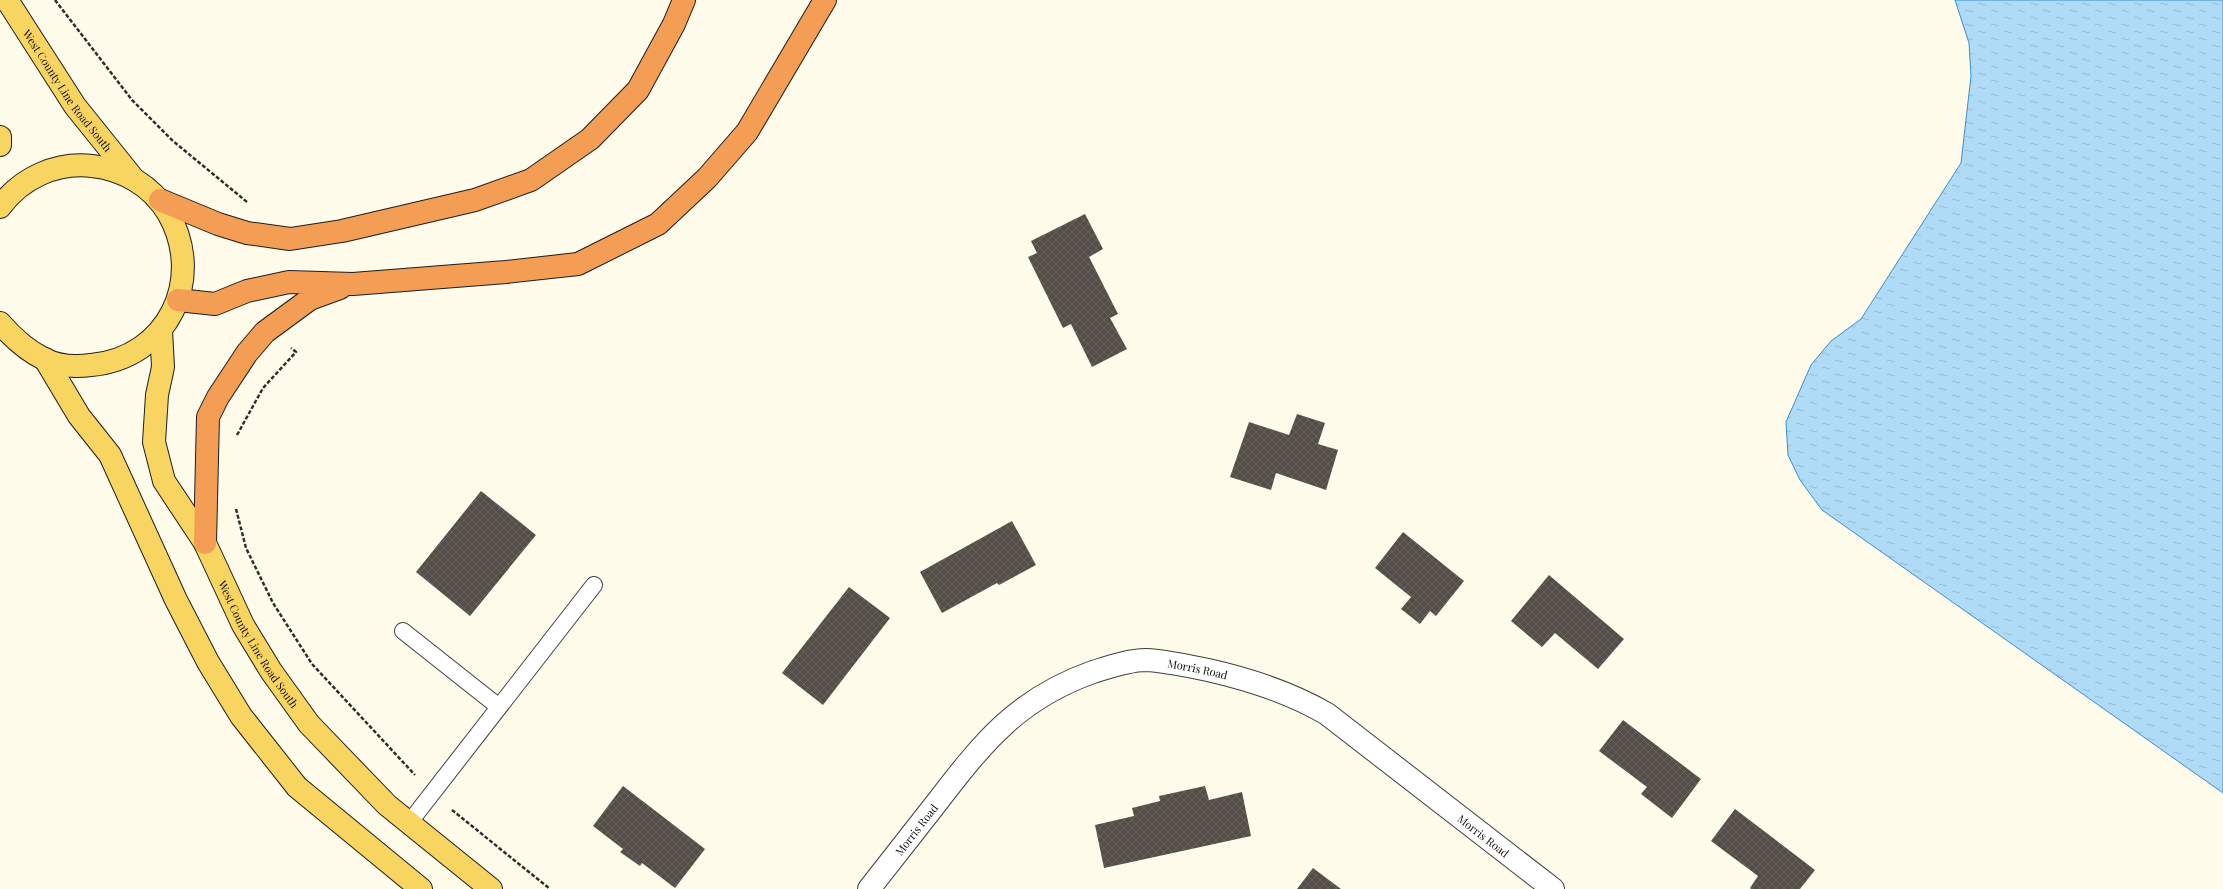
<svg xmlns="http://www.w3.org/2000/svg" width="2223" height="889" viewBox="0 0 2223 889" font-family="'Playfair Display',serif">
<defs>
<pattern id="water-ripples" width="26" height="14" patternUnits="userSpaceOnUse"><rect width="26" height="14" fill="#b0dbf6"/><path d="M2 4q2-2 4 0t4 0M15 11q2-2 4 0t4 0" fill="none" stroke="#96bbd2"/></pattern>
<pattern id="building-cross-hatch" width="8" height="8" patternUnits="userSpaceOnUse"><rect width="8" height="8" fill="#544d48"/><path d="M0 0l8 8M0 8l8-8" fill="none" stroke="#68625e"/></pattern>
</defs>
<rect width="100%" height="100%" fill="#fffbeb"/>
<path fill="url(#water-ripples)" stroke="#3790cc" d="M1955 0H2223V793L1822 510 1800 480 1788 455 1786 422 1811 365 1831 341 1861 319 1961 163 1971 76 1969 43Z"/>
<path fill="url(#building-cross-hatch)" d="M1085 214 1103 249 1089 257 1118 314 1110 318 1127 349 1092 367 1071 324 1063 328 1028 257 1037 253 1031 241Z
M1297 414 1325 423 1318 444 1338 450 1326 490 1276 473 1271 490 1230 477 1249 422 1289 435Z
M481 491 536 535 470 616 416 572Z
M1012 521 1036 565 999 585 997 583 942 613 920 572Z
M1403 532 1464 581 1436 616 1430 611 1420 624 1401 609 1411 597 1375 568Z
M1549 575 1624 639 1598 669 1555 633 1542 647 1511 621Z
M849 587 890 618 823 705 782 673Z
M1623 720 1701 779 1672 818 1641 794 1647 787 1599 751Z
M623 786 705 849 675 888 642 863 640 866 620 852 623 849 593 826Z
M1205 786 1209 800 1242 792 1251 836 1104 868 1095 825 1134 816 1132 808 1160 801 1159 796Z
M1735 809 1815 870 1800 889H1751L1750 888 1758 876 1711 841Z
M1313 868 1341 889H1297Z"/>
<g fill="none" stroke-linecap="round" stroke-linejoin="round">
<defs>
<path id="service" d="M403 631 499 707
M409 823 594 585"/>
<g id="minor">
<path id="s1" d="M869 889C892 860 915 830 938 801 984 741 1019 698 1093 672 1109 667 1129 660 1146 660 1166 661 1188 666 1208 670 1248 679 1291 693 1327 714L1553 889"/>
</g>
<g id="primary">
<path id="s2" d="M7 0 75 106 132 177"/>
<path d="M0 137V145"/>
<path d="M0 207C21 178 56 162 92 166 123 169 152 186 168 213 206 279 168 358 91 365 76 367 58 366 44 359 26 350 13 338 0 323"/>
<path id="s3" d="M161 330 163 367 157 395 154 442 164 481 205 543 243 625 271 671 309 724 387 805 491 889"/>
<path d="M45 359 79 416 110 455 176 600 208 662 241 716 297 787 421 889"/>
</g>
<path id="motorway" d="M160 200 218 224 247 233 290 239 342 231 475 200 531 180 590 139 638 90 674 24 684 0
M178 300 215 304 247 291 289 282 353 284 506 272 578 264 658 224 707 178 747 132 825 0
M205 543 208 417 218 397 247 353 265 332 310 299 340 288"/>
</defs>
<use href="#service" stroke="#3f3f3f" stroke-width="18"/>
<use href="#minor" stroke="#3f3f3f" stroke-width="24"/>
<use href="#primary" stroke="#1d1d1d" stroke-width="24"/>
<use href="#motorway" stroke="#1d1d1d" stroke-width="24"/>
<path stroke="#2e2e2e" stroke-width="2.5" stroke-dasharray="4 2" stroke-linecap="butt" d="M55 0 132 100 173 141 247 202
M237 435 263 388 296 352 291 348
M236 509 246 548 273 603 312 664 415 775
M452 810 550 889"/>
<use href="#service" stroke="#fff" stroke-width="16"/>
<use href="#minor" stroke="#fff" stroke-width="22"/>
<use href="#primary" stroke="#f8d461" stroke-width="22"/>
<use href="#motorway" stroke="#f49d54" stroke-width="22"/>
</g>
<g text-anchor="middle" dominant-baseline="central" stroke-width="4" stroke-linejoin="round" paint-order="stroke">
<g font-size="11" fill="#0c0c0c" stroke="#fff">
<text stroke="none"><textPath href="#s2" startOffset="109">West County Line Road South</textPath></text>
<text stroke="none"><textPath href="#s3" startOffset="342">West County Line Road South</textPath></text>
<text stroke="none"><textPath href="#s1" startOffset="424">Morris Road</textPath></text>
<text stroke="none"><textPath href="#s1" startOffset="76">Morris Road</textPath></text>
<text stroke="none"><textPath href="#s1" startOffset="760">Morris Road</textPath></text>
</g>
</g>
</svg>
